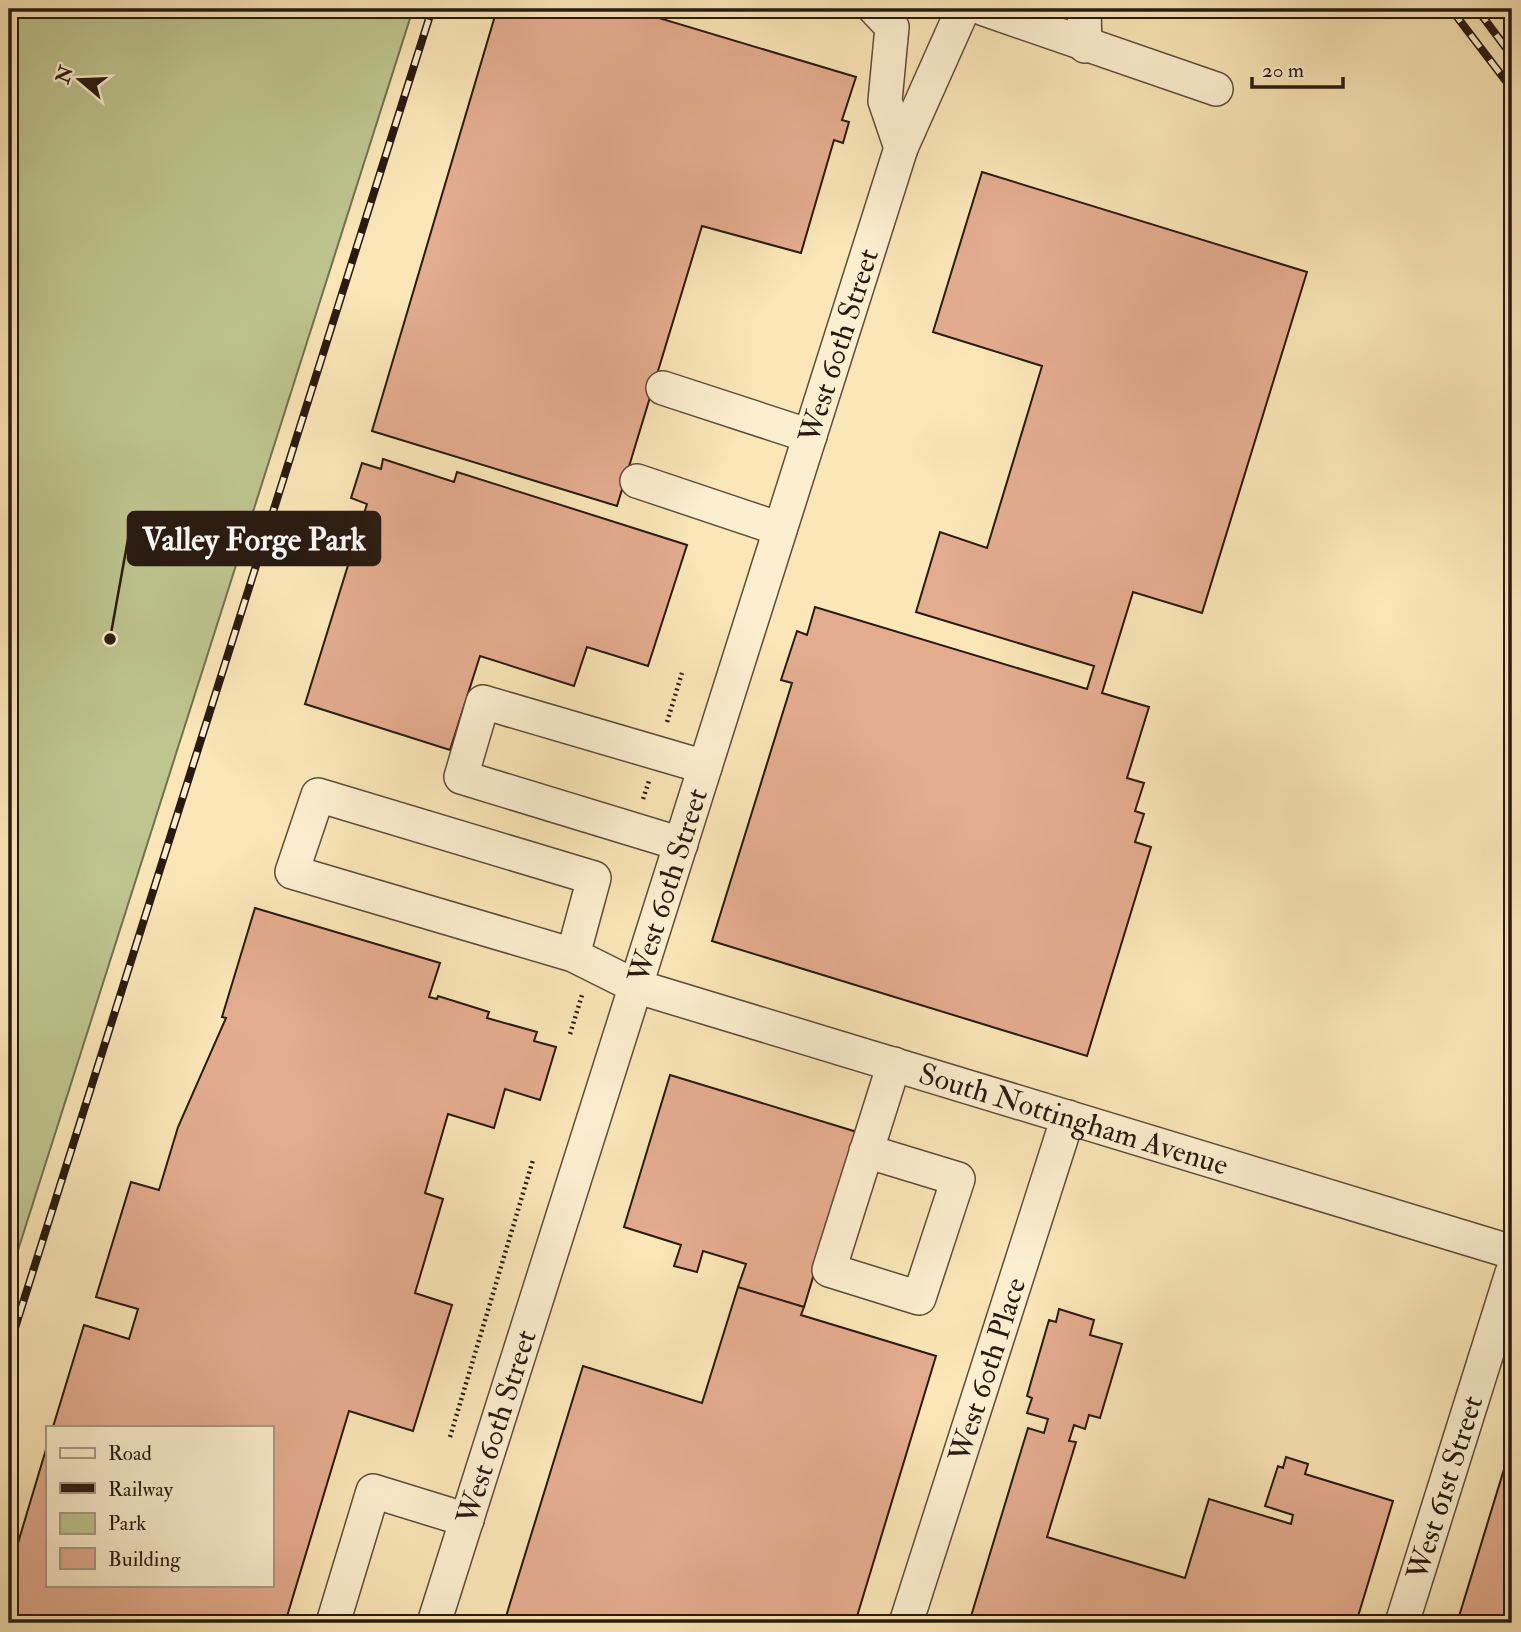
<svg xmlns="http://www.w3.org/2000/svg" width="1521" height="1632" viewBox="0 0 1521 1632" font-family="'IM FELL Double Pica',serif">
<rect width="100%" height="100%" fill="#fae6b7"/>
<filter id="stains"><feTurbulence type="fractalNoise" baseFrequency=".00286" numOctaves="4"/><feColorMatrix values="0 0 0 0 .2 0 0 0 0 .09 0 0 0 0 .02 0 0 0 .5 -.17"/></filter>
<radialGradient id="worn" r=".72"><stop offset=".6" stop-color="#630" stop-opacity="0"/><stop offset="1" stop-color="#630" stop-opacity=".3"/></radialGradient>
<path fill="#bec58f" stroke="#747050" stroke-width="2" d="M9 9H413L12 1269 9 1268Z"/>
<path fill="#e4ac8f" stroke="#291a11" stroke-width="2" d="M497 9H629L856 77 842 120 849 122 843 143 834 140 801 253 702 226 617 506 372 431Z
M982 172 1307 272 1202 613 1133 592 1102 693 1149 707 1127 778 1144 783 1135 811 1144 814 1135 842 1151 847 1087 1056 712 941 792 683 781 680 797 631 807 635 815 607 1087 689 1094 666 916 612 940 532 987 548 1042 366 933 332Z
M383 459 454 482 457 472 687 545 648 666 587 647 574 686 480 656 450 750 305 704 367 504 351 498 362 463 381 469Z
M255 908 440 963 429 997 437 999 438 996 489 1012 487 1018 537 1032 534 1041 556 1047 540 1100 505 1089 494 1128 448 1114 425 1193 443 1199 415 1293 452 1305 413 1431 349 1411 285 1623H9V1573L47 1446V1585H271V1427H53L84 1325 129 1339 138 1309 96 1297 131 1182 159 1190 178 1127 226 1018 222 1017Z
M670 1075 857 1132 804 1307 738 1287 746 1264 703 1251 697 1272 674 1266 681 1245 624 1227Z
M738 1287 804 1307 801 1315 936 1356 855 1623H504L583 1366 702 1403Z
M1059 1309 1094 1320 1090 1335 1122 1344 1100 1418 1089 1415 1085 1429 1074 1425 1069 1441 1076 1442 1047 1537 1185 1578 1209 1499 1291 1524 1293 1515 1265 1506 1278 1466 1283 1468 1286 1457 1308 1464 1305 1474 1393 1501 1356 1623H969L1028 1428 1044 1433 1048 1419 1027 1413 1032 1398 1027 1396 1049 1320 1056 1322Z
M1512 1443V1623H1457Z"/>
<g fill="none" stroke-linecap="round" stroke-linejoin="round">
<defs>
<g id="minor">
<path d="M875 9 892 27 885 101 901 148"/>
<path d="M984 9 1216 89"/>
<path d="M1084 9 1085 46"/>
<path d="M663 388 810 436"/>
<path d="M637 481 780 529"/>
<path d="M681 844 461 777 483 702 705 767"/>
<path id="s1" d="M573 955 594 878 318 795 292 872 573 955 635 986 1512 1252"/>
<path d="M866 1151 958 1179 919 1298 829 1270 894 1064"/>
<path d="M333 1623 373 1491 467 1520"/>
<path id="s2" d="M434 1623 901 148 963 9"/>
<path id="s3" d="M906 1623 1068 1117"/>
<path id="s4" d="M1402 1623 1512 1273"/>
</g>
</defs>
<use href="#minor" stroke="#5d4d3a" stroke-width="36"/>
<path stroke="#291a11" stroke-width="4.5" stroke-dasharray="2 3.5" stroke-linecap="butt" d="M667 722 682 673
M643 799 649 781
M570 1034 582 995
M450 1437 533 1160"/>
<use href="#minor" stroke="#fcefd0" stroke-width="33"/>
<defs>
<path id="rail" d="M1451 9 1512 89
M1477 9 1512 56
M9 1347 432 9"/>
</defs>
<use href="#rail" stroke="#291a11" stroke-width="8"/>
<use href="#rail" stroke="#fcefd0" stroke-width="5" stroke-dasharray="16" stroke-linecap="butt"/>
</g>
<g text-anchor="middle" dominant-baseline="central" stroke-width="7" stroke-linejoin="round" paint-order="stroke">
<g font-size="30" fill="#291a11" stroke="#fcefd0">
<text stroke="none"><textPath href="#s2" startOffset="1340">West 60th Street</textPath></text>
<text stroke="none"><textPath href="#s2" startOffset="774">West 60th Street</textPath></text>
<text stroke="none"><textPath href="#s1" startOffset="1270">South Nottingham Avenue</textPath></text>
<text stroke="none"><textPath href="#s3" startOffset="266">West 60th Place</textPath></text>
<text stroke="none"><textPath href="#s2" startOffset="206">West 60th Street</textPath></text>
<text stroke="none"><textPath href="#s4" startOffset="142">West 61st Street</textPath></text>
</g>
</g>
<path fill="none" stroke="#291a11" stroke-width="2.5" d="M110 639L128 539"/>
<circle fill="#291a11" stroke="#fcefd0" stroke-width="2.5" cx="110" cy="639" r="7"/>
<rect fill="#291a11" stroke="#291a11" stroke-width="2.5" x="128" y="512" width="252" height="53" rx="7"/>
<g font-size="32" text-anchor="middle" font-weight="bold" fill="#fff">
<text x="254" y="550">Valley Forge Park</text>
</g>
<rect width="1521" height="1632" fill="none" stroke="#fae6b7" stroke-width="35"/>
<rect x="10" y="10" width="1500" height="1611" fill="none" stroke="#291a11" stroke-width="3.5"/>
<rect x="18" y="18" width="1486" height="1597" fill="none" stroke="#291a11" stroke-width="2"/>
<rect x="46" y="1426" width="228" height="161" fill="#fcefd0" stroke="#a89a84" stroke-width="2"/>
<rect x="60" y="1448" width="35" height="10" fill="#fcefd0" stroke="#a89a84" stroke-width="2"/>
<text x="108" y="1460" font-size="21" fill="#291a11">Road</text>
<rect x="60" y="1483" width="35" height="10" fill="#291a11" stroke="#a89a84" stroke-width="2"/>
<text x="108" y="1496" font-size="21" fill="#291a11">Railway</text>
<rect x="60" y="1513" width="35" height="21" fill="#bec58f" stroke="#a89a84" stroke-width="2"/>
<text x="108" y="1530" font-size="21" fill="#291a11">Park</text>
<rect x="60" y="1548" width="35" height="21" fill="#e4ac8f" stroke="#a89a84" stroke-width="2"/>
<text x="108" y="1566" font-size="21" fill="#291a11">Building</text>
<g transform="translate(80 80) rotate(289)" stroke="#fcefd0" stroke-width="5" paint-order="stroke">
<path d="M0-5L12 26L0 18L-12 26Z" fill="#291a11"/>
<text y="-10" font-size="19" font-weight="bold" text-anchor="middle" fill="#291a11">N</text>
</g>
<path d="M1252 77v10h91v-10" fill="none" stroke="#291a11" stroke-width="3.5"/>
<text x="1262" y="77" font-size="21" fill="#291a11" stroke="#fcefd0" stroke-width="5" paint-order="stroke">20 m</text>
<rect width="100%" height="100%" filter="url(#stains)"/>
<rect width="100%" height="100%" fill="url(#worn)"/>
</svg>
